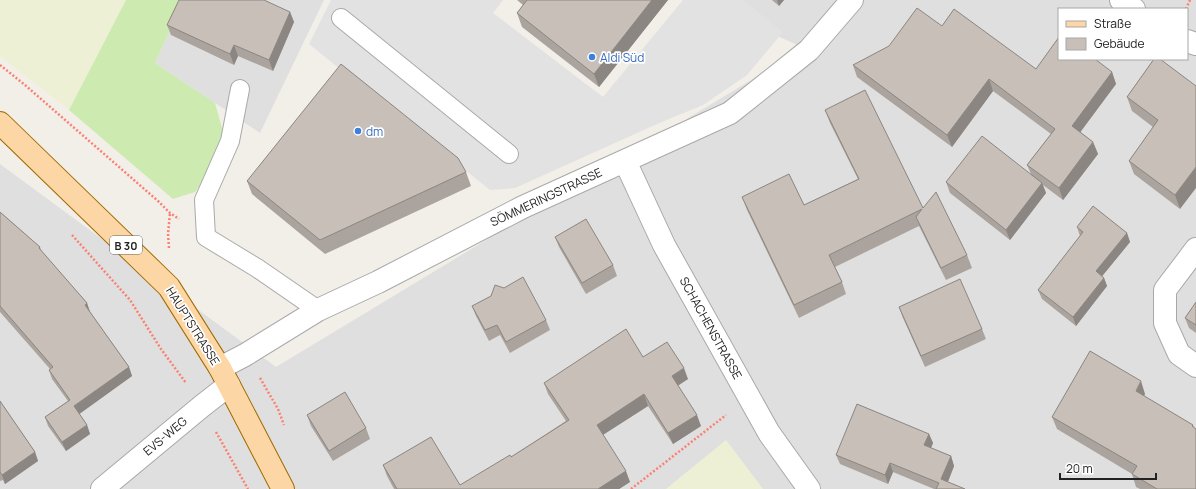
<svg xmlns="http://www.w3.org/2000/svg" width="1196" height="489" viewBox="0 0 1196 489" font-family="Manrope,sans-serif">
<rect width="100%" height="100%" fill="#f2efe9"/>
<path fill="#e0dfdf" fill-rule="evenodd" d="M184 0H324L260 133 155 63Z
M728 0H1196V489H0V164L276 367 804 48 764 30ZM1059 9H1187V59H1059Z"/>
<path fill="#eef0d5" d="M0 0H126L69 110 0 56Z
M726 440 763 489H666Z"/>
<path fill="#cdebb0" d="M126 0H184L155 63 215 103 224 135 211 170 195 192 173 199 69 110Z"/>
<path fill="#e2e2e2" d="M331 0H503L493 13 603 97 683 0H743L783 32 747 75 703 105 657 124 515 188 490 190 309 44Z"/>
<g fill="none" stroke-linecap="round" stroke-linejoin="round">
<defs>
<path id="lane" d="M341 18 509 154
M240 89 230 141 204 200 206 237 257 268 318 310"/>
<path id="street" d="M1121 0 1134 9
M1187 41 1196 44
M625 161 664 245 769 433 809 489
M1196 249 1165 290V323L1179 354 1196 366
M220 368 245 355 318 310 378 282 523 207 730 113 809 50 852 0
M102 489 202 406 229 385"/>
<path id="primary" d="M0 123 169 287 220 368 283 489"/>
</defs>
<use href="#lane" stroke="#a9a9a9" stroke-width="20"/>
<use href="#street" stroke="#a9a9a9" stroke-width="24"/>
<use href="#primary" stroke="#a06b00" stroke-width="24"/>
<path stroke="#fa8072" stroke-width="2.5" stroke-dasharray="2 2" stroke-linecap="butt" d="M1186 9 1190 0
M0 65 25 85 158 201 170 213 179 219
M72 235 130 300 161 349 186 383
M169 248 168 234 170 213
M260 378 278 409 284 425
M216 432 248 489
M631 489 726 415"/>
<use href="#lane" stroke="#fff" stroke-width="18"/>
<use href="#street" stroke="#fff" stroke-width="22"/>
<use href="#primary" stroke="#fcd6a4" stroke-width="22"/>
</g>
<path fill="#aba49e" d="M517 0H668L599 87 522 27 517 13 523 5Z
M772 0H784L779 6Z
M290 12 294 22 273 71 238 56 234 65 171 35 167 25Z
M942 26 1036 69 1112 72 1116 84 1080 132 1093 142 1098 154 1063 200 1043 185 1046 193 1010 240 950 193 946 182 1031 174 1027 165 1051 134 993 91 952 147 857 77 853 65Z
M1154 59 1180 209 1134 174 1129 161 1153 127 1132 111 1127 97Z
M825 110 923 208 967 255 972 268 946 280 919 226 835 267 842 282 846 294 799 318 747 210 742 197 804 205 858 179 830 123Z
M466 172 471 186 325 254 252 194 247 181Z
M0 212 40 247 42 252 87 303 90 312 129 367 132 376 79 414 87 425 90 434 66 451 48 426 45 417 68 401 52 379 49 370 50 369 0 312Z
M1077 227 1127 233 1130 242 1102 276 1104 278 1107 286 1076 326 1042 299 1038 290 1080 236Z
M555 237 613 265 617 276 586 294 559 247Z
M1196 302V333L1189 328 1185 318Z
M472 306 546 320 550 330 510 353 500 335 489 341 476 316Z
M899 307 982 329 986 339 925 367 903 318Z
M643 357 688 379 678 385 701 426 673 444 648 406 603 435 630 482 619 489H394L387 476 383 465 460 485 511 457 566 421 548 394 544 383Z
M1145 394 1144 396 1193 425 1194 427 1196 489H1140L1136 487 1132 474 1057 429 1052 417Z
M0 401 35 452 38 461 5 484 3 480 0 481Z
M307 415 366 428 370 439 333 461 311 426Z
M929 434 933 443 931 448 951 456 954 466 948 482 965 489H934L893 472 888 484 840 464 836 455Z"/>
<path fill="#8b8681" d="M652 0H668L599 87 594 74Z
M777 0H784L779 6Z
M290 12 294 22 273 71 269 60Z
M234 45 238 56 234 65 230 54Z
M1112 72 1116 84 1076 138 1072 126Z
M989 79 993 91 952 147 947 135Z
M1093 142 1098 154 1063 200 1059 188Z
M1196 167V188L1180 209 1175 195Z
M1042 183 1046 193 1010 240 1006 230Z
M1127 233 1130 242 1099 280 1096 271Z
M1104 278 1107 286 1076 326 1073 317Z
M87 303 90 312 85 305Z
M129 367 132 376 78 415 74 406Z
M684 368 688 379 676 387 672 376Z
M1141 381 1145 394 1140 404 1136 391Z
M644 394 648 406 601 436 597 425Z
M697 415 701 426 673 444 668 433Z
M87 425 90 434 66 451 62 442Z
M929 434 933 443 928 455 924 445Z
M35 452 38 461 5 484 2 475Z
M951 456 954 466 945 489 941 479Z
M890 463 893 472 888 484 885 475Z
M626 471 630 482 619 489H598Z"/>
<path fill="#c7bfb8" stroke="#8b8681" d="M179 0H264L290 12 269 60 234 45 230 54 167 25Z
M527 0H652L594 74 517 13Z
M917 8 942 26 954 9 1036 69 1059 37V59H1095L1112 72 1072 126 1093 142 1059 188 1027 165 1055 129 989 79 947 135 853 65 889 46Z
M1154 59H1160L1196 86V167L1175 195 1129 161 1158 120 1127 97Z
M341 64 458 158 466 172 320 240 247 181Z
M865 90 923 208 936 192 967 255 941 268 916 217 922 209 829 255 842 282 794 305 742 197 789 174 804 205 859 179 825 110Z
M982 136 1042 183 1006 230 946 182Z
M1093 206 1127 233 1096 271 1104 278 1073 317 1038 290 1083 232 1077 227Z
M0 212 40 247 39 248 87 303 85 305 129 367 74 406 87 425 62 442 45 417 70 400 49 370 53 367 0 306Z
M586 219 613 265 582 283 555 237Z
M523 277 546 320 506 342 497 325 485 330 472 306 491 296 495 285 504 288Z
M960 279 982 329 921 356 899 307Z
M1196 302V325L1185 318Z
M626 329 643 357 667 342 684 368 672 376 697 415 668 433 644 394 597 425 626 471 598 489H397L383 465 431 437 460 485 510 455 511 457 569 420 544 383Z
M1090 351 1141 381 1136 391 1193 425 1192 426 1196 429V489H1157L1132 474 1137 466 1052 417Z
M345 392 366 428 329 451 307 415Z
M0 401 35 452 2 475 0 472Z
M857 404 929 434 924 445 951 456 941 479 965 489H936L939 483 890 463 885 475 836 455Z"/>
<g fill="#3f7fe0" stroke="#fff" stroke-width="1.5">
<circle cx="592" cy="57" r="4"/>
<circle cx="358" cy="131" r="4"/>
</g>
<g text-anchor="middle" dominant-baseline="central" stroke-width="3.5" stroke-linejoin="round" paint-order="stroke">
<rect fill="#fff" stroke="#646464" stroke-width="1" x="110" y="236" width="32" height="18" rx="3"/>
<g font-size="11" font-weight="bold" fill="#222">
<text x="126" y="245">B 30</text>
</g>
<g font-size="12" fill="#366cbe" stroke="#fff" text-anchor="start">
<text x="600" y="57">Aldi Süd</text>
<text x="366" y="131">dm</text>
</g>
<g font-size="12" fill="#222" stroke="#fff">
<text transform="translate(546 197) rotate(-25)">SÖMMERINGSTRASSE</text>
<text transform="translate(193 326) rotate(58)">HAUPTSTRASSE</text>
<text transform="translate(711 328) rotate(61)">SCHACHENSTRASSE</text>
<text transform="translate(165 436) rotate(-40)">EVS-WEG</text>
</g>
</g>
<rect x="1058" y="8" width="130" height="52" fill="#ffffff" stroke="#a7a7a7"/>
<rect x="1066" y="21" width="20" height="6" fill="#fcd6a4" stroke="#a7a7a7"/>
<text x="1094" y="28" font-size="12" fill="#222222">Straße</text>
<rect x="1066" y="38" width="20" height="12" fill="#c7bfb8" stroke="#a7a7a7"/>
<text x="1094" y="48" font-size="12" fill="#222222">Gebäude</text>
<path d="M1060 473v6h96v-6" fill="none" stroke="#222222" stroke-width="2"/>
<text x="1066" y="473" font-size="12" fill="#222222" stroke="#ffffff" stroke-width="3" paint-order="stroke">20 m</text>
</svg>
